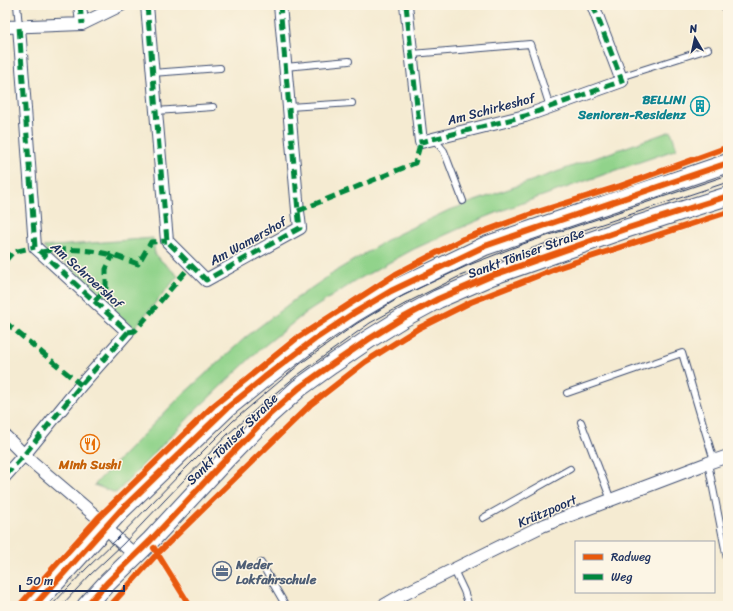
<svg xmlns="http://www.w3.org/2000/svg" width="733" height="611" viewBox="0 0 733 611" font-family="Sriracha,sans-serif">
<rect width="100%" height="100%" fill="#fcf5e5"/>
<filter id="ink" filterUnits="userSpaceOnUse"><feTurbulence type="fractalNoise" baseFrequency=".025" numOctaves="2"/><feDisplacementMap in="SourceGraphic" scale="8" xChannelSelector="R" yChannelSelector="G"/><feConvolveMatrix kernelMatrix="1 2 1 2 8 2 1 2 1" color-interpolation-filters="sRGB"/></filter>
<filter id="wash" filterUnits="userSpaceOnUse"><feTurbulence type="fractalNoise" baseFrequency=".012" numOctaves="4" result="noise"/><feDisplacementMap in="SourceGraphic" scale="16" xChannelSelector="R" yChannelSelector="G"/><feGaussianBlur stdDeviation="0.9" result="paint"/><feColorMatrix in="noise" values="0 0 0 0 0 0 0 0 0 0 0 0 0 0 0 0 0 1.4 0 .05"/><feComposite in="paint" operator="in"/></filter>
<g filter="url(#wash)">
<rect width="100%" height="100%" fill="#f5ebd2"/>
<path fill="#91d38b" stroke="#568174" d="M671 131 677 149 511 207 474 222 414 249 357 280 303 315 259 350 198 408 116 493 94 485 179 398 246 337 294 300 339 269 396 235 447 211Z
M153 238 155 255 178 276 134 328 84 284 86 281 56 255 53 258 43 247Z"/>
</g>
<g filter="url(#ink)">
<g fill="none" stroke-linecap="round" stroke-linejoin="round">
<defs>
<path id="lane" d="M17 5 19 26
M724 5 728 17
M412 54 530 44 550 107
M285 67 349 61
M152 73 220 68
M620 77 708 49
M289 107 352 103
M156 111 213 107
M434 139 444 151 463 201
M567 393 682 353 714 461
M581 422 611 500
M708 463 728 564
M483 518 570 469
M261 563 286 606
M454 570 464 591 469 606"/>
<path id="street" d="M80 5 82 24
M147 5 167 241 206 280 300 228 298 211 280 5
M406 5 421 142 525 116 622 81 593 5
M5 27 82 24 121 5
M5 436 24 455 98 518 117 539 135 555
M5 476 24 455 81 385 128 332 35 247 19 26
M383 606 402 595 542 526 708 463 728 456"/>
<path id="secondary" d="M34 606 120 511 227 408 265 377 315 339 354 313 391 291 485 246 543 226 728 163
M86 606 107 583 150 541 228 457 270 414 299 388 331 365 369 339 403 318 438 299 491 276 625 229 690 208 728 196"/>
</defs>
<use href="#lane" stroke="#3c4b6f" stroke-width="8"/>
<use href="#street" stroke="#3c4b6f" stroke-width="14"/>
<use href="#secondary" stroke="#3c4b6f" stroke-width="20"/>
<use href="#lane" stroke="#fff" stroke-width="6"/>
<use href="#street" stroke="#fff" stroke-width="12"/>
<use href="#secondary" stroke="#fff" stroke-width="18"/>
<path stroke="#1b2f5e" stroke-width="1" d="M51 606 86 569 117 539 183 471 233 421 300 364 356 324 404 295 469 265 523 244 728 175
M61 606 90 575 123 544 227 435 261 405 295 377 370 323 412 300 460 276 557 239 728 182"/>
<path stroke="#00873e" stroke-width="5" stroke-dasharray="10 5" stroke-linecap="butt" d="M80 5 82 24
M147 5 167 241 206 280 300 228 298 211 280 5
M406 5 421 142 525 116 622 81 593 5
M298 211 415 163 421 142
M41 252C64 248 89 249 112 255 121 257 129 261 138 264L151 242 167 241
M5 261 13 252 35 247
M95 301 106 288V269L113 255
M5 322 81 385
M128 332 135 331 191 265
M5 476 24 455 81 385 128 332 35 247 19 26"/>
<defs>
<path id="cycleway" d="M154 548 190 606
M19 606 98 518 213 406 297 338 396 274 463 239 534 213 620 186 728 147
M34 606 120 511 227 408 265 377 315 339 354 313 391 291 485 246 543 226 728 163
M86 606 107 583 150 541 228 457 270 414 299 388 331 365 369 339 403 318 438 299 491 276 625 229 690 208 728 196
M110 606 157 554 310 405 365 362 419 328 471 302 560 267 728 212"/>
</defs>
<use href="#cycleway" stroke="#fcf5e5" stroke-width="8"/>
<use href="#cycleway" stroke="#e8590c" stroke-width="6"/>
</g>
</g>
<defs>
<symbol id="building-ring" viewBox="-11 -11 22 22"><circle r="9.5" fill="#fcf5e5" stroke="#0f9aa8" stroke-width="1.5"/><path d="M-4-6H4V6H1V3H-1V6H-4ZM-2.5-4.3h1.7v1.8h-1.7ZM.8-4.3h1.7v1.8H.8ZM-2.5-1h1.7V.8h-1.7ZM.8-1h1.7V.8H.8Z" fill="#0f9aa8"/></symbol>
<symbol id="restaurant-ring" viewBox="-11 -11 22 22"><circle r="9.5" fill="#fcf5e5" stroke="#e8710a" stroke-width="1.5"/><path d="M-5-6h1v4h1v-4h1v4h1v-4h1v5L-1.5 .5V6h-2V.5L-5-1ZM5-6V6H3V1.5H1.5Q1.5-4 5-6Z" fill="#e8710a"/></symbol>
<symbol id="office-ring" viewBox="-11 -11 22 22"><circle r="9.5" fill="#fcf5e5" stroke="#5c6f8a" stroke-width="1.5"/><path d="M-6-3h4V-5.5h4V-3h4V5H-6ZM-1-4.5V-3h2v-1.5ZM-6 0V1H6V0Z" fill="#5c6f8a"/></symbol>
</defs>
<g fill-rule="evenodd">
<use href="#building-ring" x="689" y="95" width="22" height="22"/>
<use href="#restaurant-ring" x="79" y="433" width="22" height="22"/>
<use href="#office-ring" x="211" y="560" width="22" height="22"/>
</g>
<g text-anchor="middle" dominant-baseline="central" stroke-width="3" stroke-linejoin="round" paint-order="stroke">
<g font-size="13" font-weight="bold" fill="#0d838f" stroke="#fcf5e5" text-anchor="end">
<text x="686" y="99">BELLINI<tspan x="686" dy="15">Senioren-Residenz</tspan></text>
</g>
<g font-size="13" fill="#1b2f5e" stroke="#fcf5e5">
<text transform="translate(491 109) rotate(-15)">Am Schirkeshof</text>
<text transform="translate(248 241) rotate(-29)">Am Wamershof</text>
<text transform="translate(526 253) rotate(-20)">Sankt Töniser Straße</text>
<text transform="translate(87 275) rotate(42)">Am Schroershof</text>
<text transform="translate(232 439) rotate(-45)">Sankt Töniser Straße</text>
<text transform="translate(547 511) rotate(-23)">Krützpoort</text>
</g>
<g font-size="13" font-weight="bold" fill="#c56008" stroke="#fcf5e5">
<text x="90" y="464">Minh Sushi</text>
</g>
<g font-size="13" font-weight="bold" fill="#4e5e75" stroke="#fcf5e5" text-anchor="start">
<text x="236" y="564">Meder<tspan x="236" dy="15">Lokfahrschule</tspan></text>
</g>
</g>
<rect width="733" height="611" fill="none" stroke="#fcf5e5" stroke-width="20"/>
<rect x="575" y="541" width="140" height="52" fill="#fcf5e5" stroke="#a2a6af"/>
<rect x="583" y="554" width="20" height="6" fill="#e8590c" stroke="#a2a6af"/>
<text x="611" y="561" font-size="12" fill="#1b2f5e">Radweg</text>
<rect x="583" y="574" width="20" height="6" fill="#00873e" stroke="#a2a6af"/>
<text x="611" y="581" font-size="12" fill="#1b2f5e">Weg</text>
<g transform="translate(695 38) rotate(351)" stroke="#fcf5e5" stroke-width="3" paint-order="stroke">
<path d="M0-3L7 15L0 10L-7 15Z" fill="#1b2f5e"/>
<text y="-6" font-size="11" font-weight="bold" text-anchor="middle" fill="#1b2f5e">N</text>
</g>
<path d="M20 585v6h104v-6" fill="none" stroke="#1b2f5e" stroke-width="2"/>
<text x="26" y="585" font-size="12" fill="#1b2f5e" stroke="#fcf5e5" stroke-width="3" paint-order="stroke">50 m</text>
</svg>
